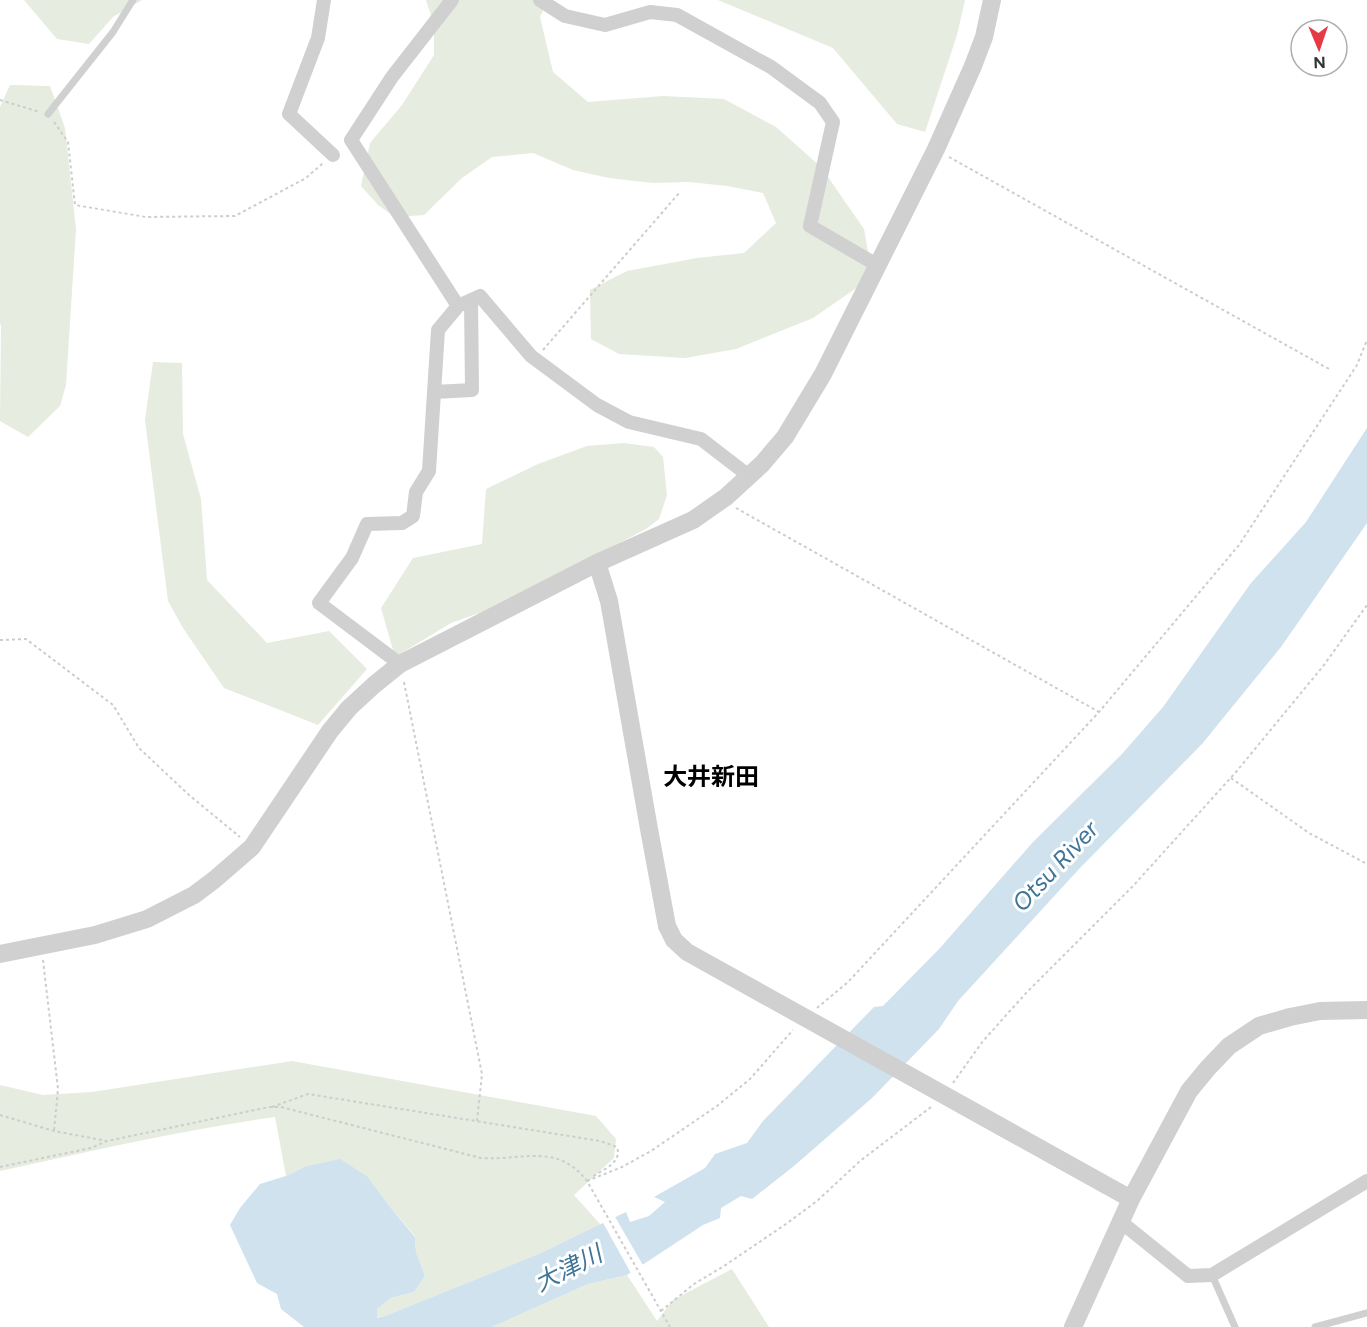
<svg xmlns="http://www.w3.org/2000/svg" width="1367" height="1327" viewBox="0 0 1367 1327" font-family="Figtree,'Noto Sans JP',sans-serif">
<rect width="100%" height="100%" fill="#fff"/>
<path fill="#e6ecdf" d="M24 0H142L113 17 89 44 57 39Z
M426 0H548L540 17 553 72 588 102 663 96 724 99 776 127 821 167 864 229 869 257 865 282 813 318 736 349 685 358 619 354 591 339 590 290 627 271 697 258 744 253 776 223 763 193 727 186 689 182 652 183 609 178 573 170 533 153 492 157 462 178 424 215 395 217 378 205 361 186 370 143 402 105 434 55V25Z
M718 0H965L957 35 925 132 897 124 833 48Z
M10 85 50 86 65 128 76 229 66 385 60 406 28 437 0 421 1 325 0 324V107Z
M153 362 182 363 183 434 201 499 207 580 267 643 329 631 367 669 318 725 224 688 183 628 168 601 145 420Z
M624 443 654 447 663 457 667 495 659 519 646 529 499 606 451 623 395 657 381 608 413 558 482 544 486 489 538 464 587 446Z
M292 1061 596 1116 616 1139 614 1158 574 1195 601 1225 541 1253 385 1316 376 1318 377 1309 391 1298 414 1292 425 1276 416 1252 415 1236 390 1207 368 1177 304 1167 286 1176 275 1117C183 1130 91 1151 0 1171V1085L43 1095 92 1092Z
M732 1269 769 1327H492L588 1284 627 1275 657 1321 673 1300Z"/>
<path fill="#cfe2ee" d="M1367 428V523L1281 647 1202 744 1079 869 958 1001 939 1029 872 1098 794 1166 752 1199 741 1196 721 1208 720 1218 703 1225 627 1275 588 1284 492 1327H304L281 1309 277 1294 257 1283 230 1225 240 1208 260 1184 286 1176 304 1167 340 1159 368 1177 390 1207 415 1237 416 1252 425 1276 414 1292 391 1298 377 1309V1318L385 1316 541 1253 626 1212 630 1222 649 1216 665 1202 654 1197 705 1168 715 1154 747 1143 763 1121 874 1007 883 1006 940 948 1033 842 1122 754 1163 707 1251 583 1306 522Z"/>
<path fill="#fff" d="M614 1215 644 1267 632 1275 602 1221Z"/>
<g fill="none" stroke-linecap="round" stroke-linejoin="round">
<path stroke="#cdcdcd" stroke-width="2" stroke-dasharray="3 3" stroke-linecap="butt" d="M0 100 40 112
M54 122 68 142 75 205 146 217 235 216 306 178 323 163
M949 157 1329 369
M543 350 680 192
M736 508 1099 712
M0 640 26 639 113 705 139 748 189 795 240 837
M404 682 482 1074 477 1121
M1231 778 1309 833 1367 864
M43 960 58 1089 54 1131
M817 1008 848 982 1099 712 1239 545 1357 365 1367 340
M953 1083 983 1041 1027 992 1133 886 1236 772 1324 665 1367 605
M272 1107 308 1094 600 1141 617 1147C622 1163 604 1169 592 1177
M0 1115 54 1131 107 1141
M0 1167 91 1148 107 1141 269 1107H281L481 1158C523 1161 557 1142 587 1181L670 1327
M587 1181 622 1167 651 1151 717 1106 750 1079 793 1030
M661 1311 694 1284 724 1266 786 1224 817 1201 860 1161 931 1107"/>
<path stroke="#d0d0d0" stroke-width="7" d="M48 114 113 32 133 0
M1212 1275 1235 1327
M1315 1327 1367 1313"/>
<path stroke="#d0d0d0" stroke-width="14" d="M324 0 318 38 289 114 333 155
M452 0 392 77 351 140 458 306
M540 0 565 16 605 25 650 12 677 15 771 67 820 103 833 122 810 226 877 265
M434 392 472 390 471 300
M400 664 319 603 352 558 367 524 402 523 413 516 416 492 429 471 438 330 458 306 480 296 531 356 597 405 629 422 701 439 749 476
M1121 1222 1188 1276 1212 1275 1367 1181"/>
<path stroke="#d0d0d0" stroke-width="18" d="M597 563 609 601 649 829 667 926 674 940 687 952 1131 1199
M0 954 95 935 147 919 194 895 214 880 252 847 330 731 349 708 374 685 400 664 597 563 693 520 726 497 762 464 785 437 823 374 936 149 973 66 984 37 992 0
M1073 1327 1131 1199 1189 1091 1208 1068 1229 1046 1259 1026 1290 1017 1320 1011 1367 1010"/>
</g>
<g text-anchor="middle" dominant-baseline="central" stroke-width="6" stroke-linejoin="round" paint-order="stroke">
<g font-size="24" font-weight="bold" fill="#000" stroke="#fff">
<text x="711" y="776">大井新田</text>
</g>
<g font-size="24" font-style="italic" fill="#3f7597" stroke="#fff">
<text transform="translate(1055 866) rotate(-47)">Otsu River</text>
<text transform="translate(568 1268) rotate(-27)">大津川</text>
</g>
</g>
<g transform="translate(1319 48) rotate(178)"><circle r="28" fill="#ffffff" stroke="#adadad" stroke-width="1.5"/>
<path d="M0-4.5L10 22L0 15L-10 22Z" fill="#e63946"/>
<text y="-9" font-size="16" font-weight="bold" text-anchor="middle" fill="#333333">N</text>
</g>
</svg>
